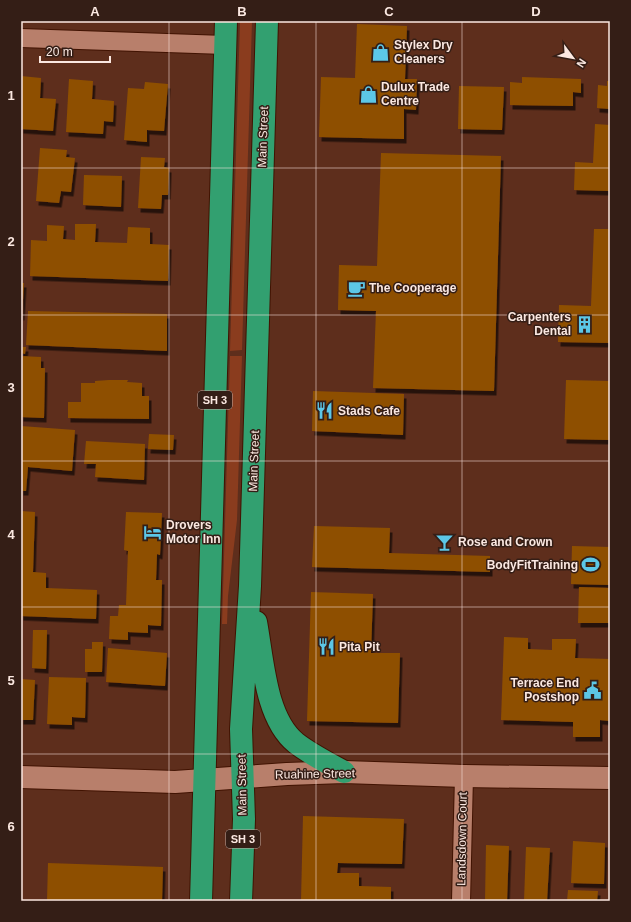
<svg xmlns="http://www.w3.org/2000/svg" width="631" height="922" viewBox="0 0 631 922" font-family="Helvetica,sans-serif">
<defs>
<filter id="shadow"><feDropShadow dx="2.5" dy="4.5" stdDeviation="0" flood-color="#0009"/></filter>
</defs>
<rect width="100%" height="100%" fill="#5e2e1c"/>
<path fill="#8a3c1e" d="M240 21H252L242 350 230 351Z
M230 356H242L237 520 228 596 227 624H222Z"/>
<path fill="#8e4f01" filter="url(#shadow)" d="M357 24 407 26 405 79H417L416 110 404 109V139L319 137 321 77 355 78Z
M21 76 41 78 40 98 56 99 53 131 21 129Z
M522 77 581 79V93L573 92V106L510 105V82L522 83Z
M69 79 93 81 92 99 114 101 113 122 104 121 103 134 66 132Z
M607 81H610V109L597 108 598 85 607 86Z
M145 82 168 84 164 131 147 130V142L124 140 128 88 144 89Z
M459 86 504 87 502 130 458 129Z
M595 124 610 125V191L574 190 575 162 593 163Z
M40 148 67 150 66 157 75 158 71 192 61 191 59 203 36 201Z
M381 153 501 156 494 391 373 388 376 311 338 310 339 265 377 266Z
M141 157 165 158 164 167 169 168 168 195H162L161 209 138 208Z
M84 175 122 176 121 207 83 205Z
M75 224H96L95 242 127 243 128 227 150 228V244L169 245 168 281 30 276 31 240 47 241V225L64 226 63 239 75 240Z
M594 229H610V343L558 342 559 305 591 306Z
M21 283H24L22 316H21Z
M28 311 167 314V351L26 345Z
M21 347H26L25 354 21 353Z
M21 356 41 357V368H45L44 418 21 417Z
M109 380H128L127 382 142 383V396H149V419L68 418V402H81V383H95V381Z
M566 380 610 381V440L564 439Z
M313 391 404 394 403 435 312 431Z
M21 426 75 430 72 471 28 467 26 491H21Z
M149 434 174 435 173 450 148 449Z
M86 441 145 444 144 480 95 477 96 464H84Z
M21 511 35 512 33 572 46 573V588L97 590 96 619 21 616Z
M126 512 162 513 160 555 157 554 156 580H162L161 626 148 625V633L128 632V640L109 639 110 616H118L119 605H126L128 551 124 550Z
M314 526 390 528 389 553 490 556V572L312 567Z
M572 546 610 547V585L571 584Z
M579 587 610 588V623H578Z
M311 592 373 594 371 653H400L398 723 307 721Z
M33 630H47L46 669 32 668Z
M504 637 528 638V649L552 650V639H576L575 658 610 659V721L600 720V737H573V722L501 720Z
M92 642H103L102 672H85V649H92Z
M108 648 167 653 165 686 106 682Z
M49 677 86 678 85 718 72 717V725L47 724Z
M21 679 35 680 33 720H21Z
M303 816 404 819 402 864 338 863 337 873H359V886L391 887V901H301Z
M573 841 605 843 604 884 571 883Z
M486 845 509 846 507 901H485Z
M526 847 550 848 547 901H524Z
M48 863 163 867 162 901H47Z
M568 890 598 891 597 901H567Z"/>
<g fill="none" stroke-linecap="round" stroke-linejoin="round">
<defs>
<path id="street" d="M21 38 225 45
M461 901 464 776"/>
<path id="secondary" d="M21 777 175 782 287 774 344 772 464 776 610 778"/>
<path id="highway" d="M256 622C263 659 265 718 296 743 310 754 328 763 344 772
M201 901 226 21
M241 901 244 819 241 729 250 586 267 21"/>
</defs>
<use href="#street" stroke="#411302" stroke-width="20"/>
<use href="#secondary" stroke="#411302" stroke-width="24"/>
<use href="#highway" stroke="#411302" stroke-width="24"/>
<use href="#street" stroke="#b87f6b" stroke-width="18"/>
<use href="#secondary" stroke="#b87f6b" stroke-width="22"/>
<use href="#highway" stroke="#32a070" stroke-width="22"/>
</g>
<path fill="none" stroke="#fbe8e1" stroke-width="1" stroke-opacity="0.55" d="M169 21V901M316 21V901M462 21V901M21 168H610M21 315H610M21 461H610M21 607H610M21 754H610"/>
<defs>
<symbol id="shop-bare" viewBox="-9 -9 18 18"><path d="M-5-2.5h2.3a2.7 3.5 0 0 1 5.4 0H5L5.5 6h-11ZM-1.5-2.5h3a1.5 2.3 0 0 0-3 0Z" fill="#5cc7e7" stroke="#341e16" stroke-width="2.5" paint-order="stroke"/></symbol>
<symbol id="cafe-bare" viewBox="-9 -9 18 18"><path d="M-5.5-4.5H6V0H3Q3 3.5 0 3.5H-2.5Q-5.5 3.5-5.5 0ZM3-3.2v2h1.7v-2ZM-6 4.5H4V6H-6Z" fill="#5cc7e7" stroke="#341e16" stroke-width="2.5" paint-order="stroke"/></symbol>
<symbol id="building-bare" viewBox="-9 -9 18 18"><path d="M-4-6H4V6H1V3H-1V6H-4ZM-2.5-4.3h1.7v1.8h-1.7ZM.8-4.3h1.7v1.8H.8ZM-2.5-1h1.7V.8h-1.7ZM.8-1h1.7V.8H.8Z" fill="#5cc7e7" stroke="#341e16" stroke-width="2.5" paint-order="stroke"/></symbol>
<symbol id="restaurant-bare" viewBox="-9 -9 18 18"><path d="M-5-6h1v4h1v-4h1v4h1v-4h1v5L-1.5 .5V6h-2V.5L-5-1ZM5-6V6H3V1.5H1.5Q1.5-4 5-6Z" fill="#5cc7e7" stroke="#341e16" stroke-width="2.5" paint-order="stroke"/></symbol>
<symbol id="hotel-bare" viewBox="-9 -9 18 18"><path d="M-6-4.5h1.5V1H6V5H4.5V3h-9V5H-6ZM-4 0a1.8 1.8 0 1 1 3.6 0ZM.5 0V-2.5h3Q6-2.5 6 0Z" fill="#5cc7e7" stroke="#341e16" stroke-width="2.5" paint-order="stroke"/></symbol>
<symbol id="bar-bare" viewBox="-9 -9 18 18"><path d="M-6-5H6L.8 .8V4.5H3.5V6h-7V4.5H-.8V.8Z" fill="#5cc7e7" stroke="#341e16" stroke-width="2.5" paint-order="stroke"/></symbol>
<symbol id="stadium-bare" viewBox="-9 -9 18 18"><path d="M0-5a6.5 5 0 1 0 0 10a6.5 5 0 1 0 0-10ZM-3.5-1.8h7v3.6h-7Z" fill="#5cc7e7" stroke="#341e16" stroke-width="2.5" paint-order="stroke"/></symbol>
<symbol id="civic-bare" viewBox="-9 -9 18 18"><path d="M-.6-6.5H3V-4.5H.6V-3L4-1V1h2V6H-6V1h2V-1L-.6-3ZM-1.2 2.5V6h2.4V2.5Z" fill="#5cc7e7" stroke="#341e16" stroke-width="2.5" paint-order="stroke"/></symbol>
</defs>
<g fill-rule="evenodd">
<use href="#shop-bare" x="368" y="40" width="25" height="25"/>
<use href="#shop-bare" x="356" y="82" width="25" height="25"/>
<use href="#cafe-bare" x="344" y="276" width="25" height="25"/>
<use href="#building-bare" x="572" y="312" width="25" height="25"/>
<use href="#restaurant-bare" x="312" y="398" width="25" height="25"/>
<use href="#hotel-bare" x="140" y="520" width="25" height="25"/>
<use href="#bar-bare" x="432" y="530" width="25" height="25"/>
<use href="#stadium-bare" x="578" y="552" width="25" height="25"/>
<use href="#restaurant-bare" x="314" y="634" width="25" height="25"/>
<use href="#civic-bare" x="580" y="678" width="25" height="25"/>
</g>
<g text-anchor="middle" dominant-baseline="central" stroke-width="3" stroke-linejoin="round" paint-order="stroke">
<g fill="#341e16" stroke="#bfaba4" stroke-width="1">
<rect x="198" y="391" width="34" height="18" rx="3"/>
<rect x="226" y="830" width="34" height="18" rx="3"/>
</g>
<g font-size="11" font-weight="bold" fill="#fbe8e1">
<text x="215" y="400">SH 3</text>
<text x="243" y="839">SH 3</text>
</g>
<g font-size="12" font-weight="bold" fill="#fbe8e1" stroke="#341e16" text-anchor="start">
<text x="394" y="45">Stylex Dry<tspan x="394" dy="14">Cleaners</tspan></text>
<text x="381" y="87">Dulux Trade<tspan x="381" dy="14">Centre</tspan></text>
<text x="369" y="288">The Cooperage</text>
<text x="571" y="317" text-anchor="end">Carpenters<tspan x="571" dy="14">Dental</tspan></text>
<text x="338" y="411">Stads Cafe</text>
<text x="166" y="525">Drovers<tspan x="166" dy="14">Motor Inn</tspan></text>
<text x="458" y="542">Rose and Crown</text>
<text x="578" y="565" text-anchor="end">BodyFitTraining</text>
<text x="339" y="647">Pita Pit</text>
<text x="579" y="683" text-anchor="end">Terrace End<tspan x="579" dy="14">Postshop</tspan></text>
</g>
<g font-size="12" fill="#fbe8e1" stroke="#341e16">
<text transform="translate(263 137) rotate(-88)">Main Street</text>
<text transform="translate(254 461) rotate(-88)">Main Street</text>
<text transform="translate(315 774) rotate(-1)">Ruahine Street</text>
<text transform="translate(242 785) rotate(-91)">Main Street</text>
<text transform="translate(462 839) rotate(-89)">Landsdown Court</text>
</g>
</g>
<rect width="631" height="922" fill="none" stroke="#341e16" stroke-width="44"/>
<g transform="translate(573 58) rotate(122)" stroke="#341e16" stroke-width="3" paint-order="stroke">
<path d="M0-3L7 15L0 10L-7 15Z" fill="#fbe8e1"/>
<text y="-6" font-size="11" font-weight="bold" text-anchor="middle" fill="#fbe8e1">N</text>
</g>
<path d="M40 56v6h70v-6" fill="none" stroke="#fbe8e1" stroke-width="2"/>
<text x="46" y="56" font-size="12" fill="#fbe8e1" stroke="#341e16" stroke-width="3" paint-order="stroke">20 m</text>
<rect x="22" y="22" width="587" height="878" fill="none" stroke="#fbe8e1" stroke-width="1.5"/>
<g font-size="13" text-anchor="middle" font-weight="bold" fill="#fbe8e1">
<text x="95" y="16">A</text>
<text x="242" y="16">B</text>
<text x="389" y="16">C</text>
<text x="536" y="16">D</text>
<text x="11" y="100">1</text>
<text x="11" y="246">2</text>
<text x="11" y="392">3</text>
<text x="11" y="539">4</text>
<text x="11" y="685">5</text>
<text x="11" y="831">6</text>
</g>
</svg>
